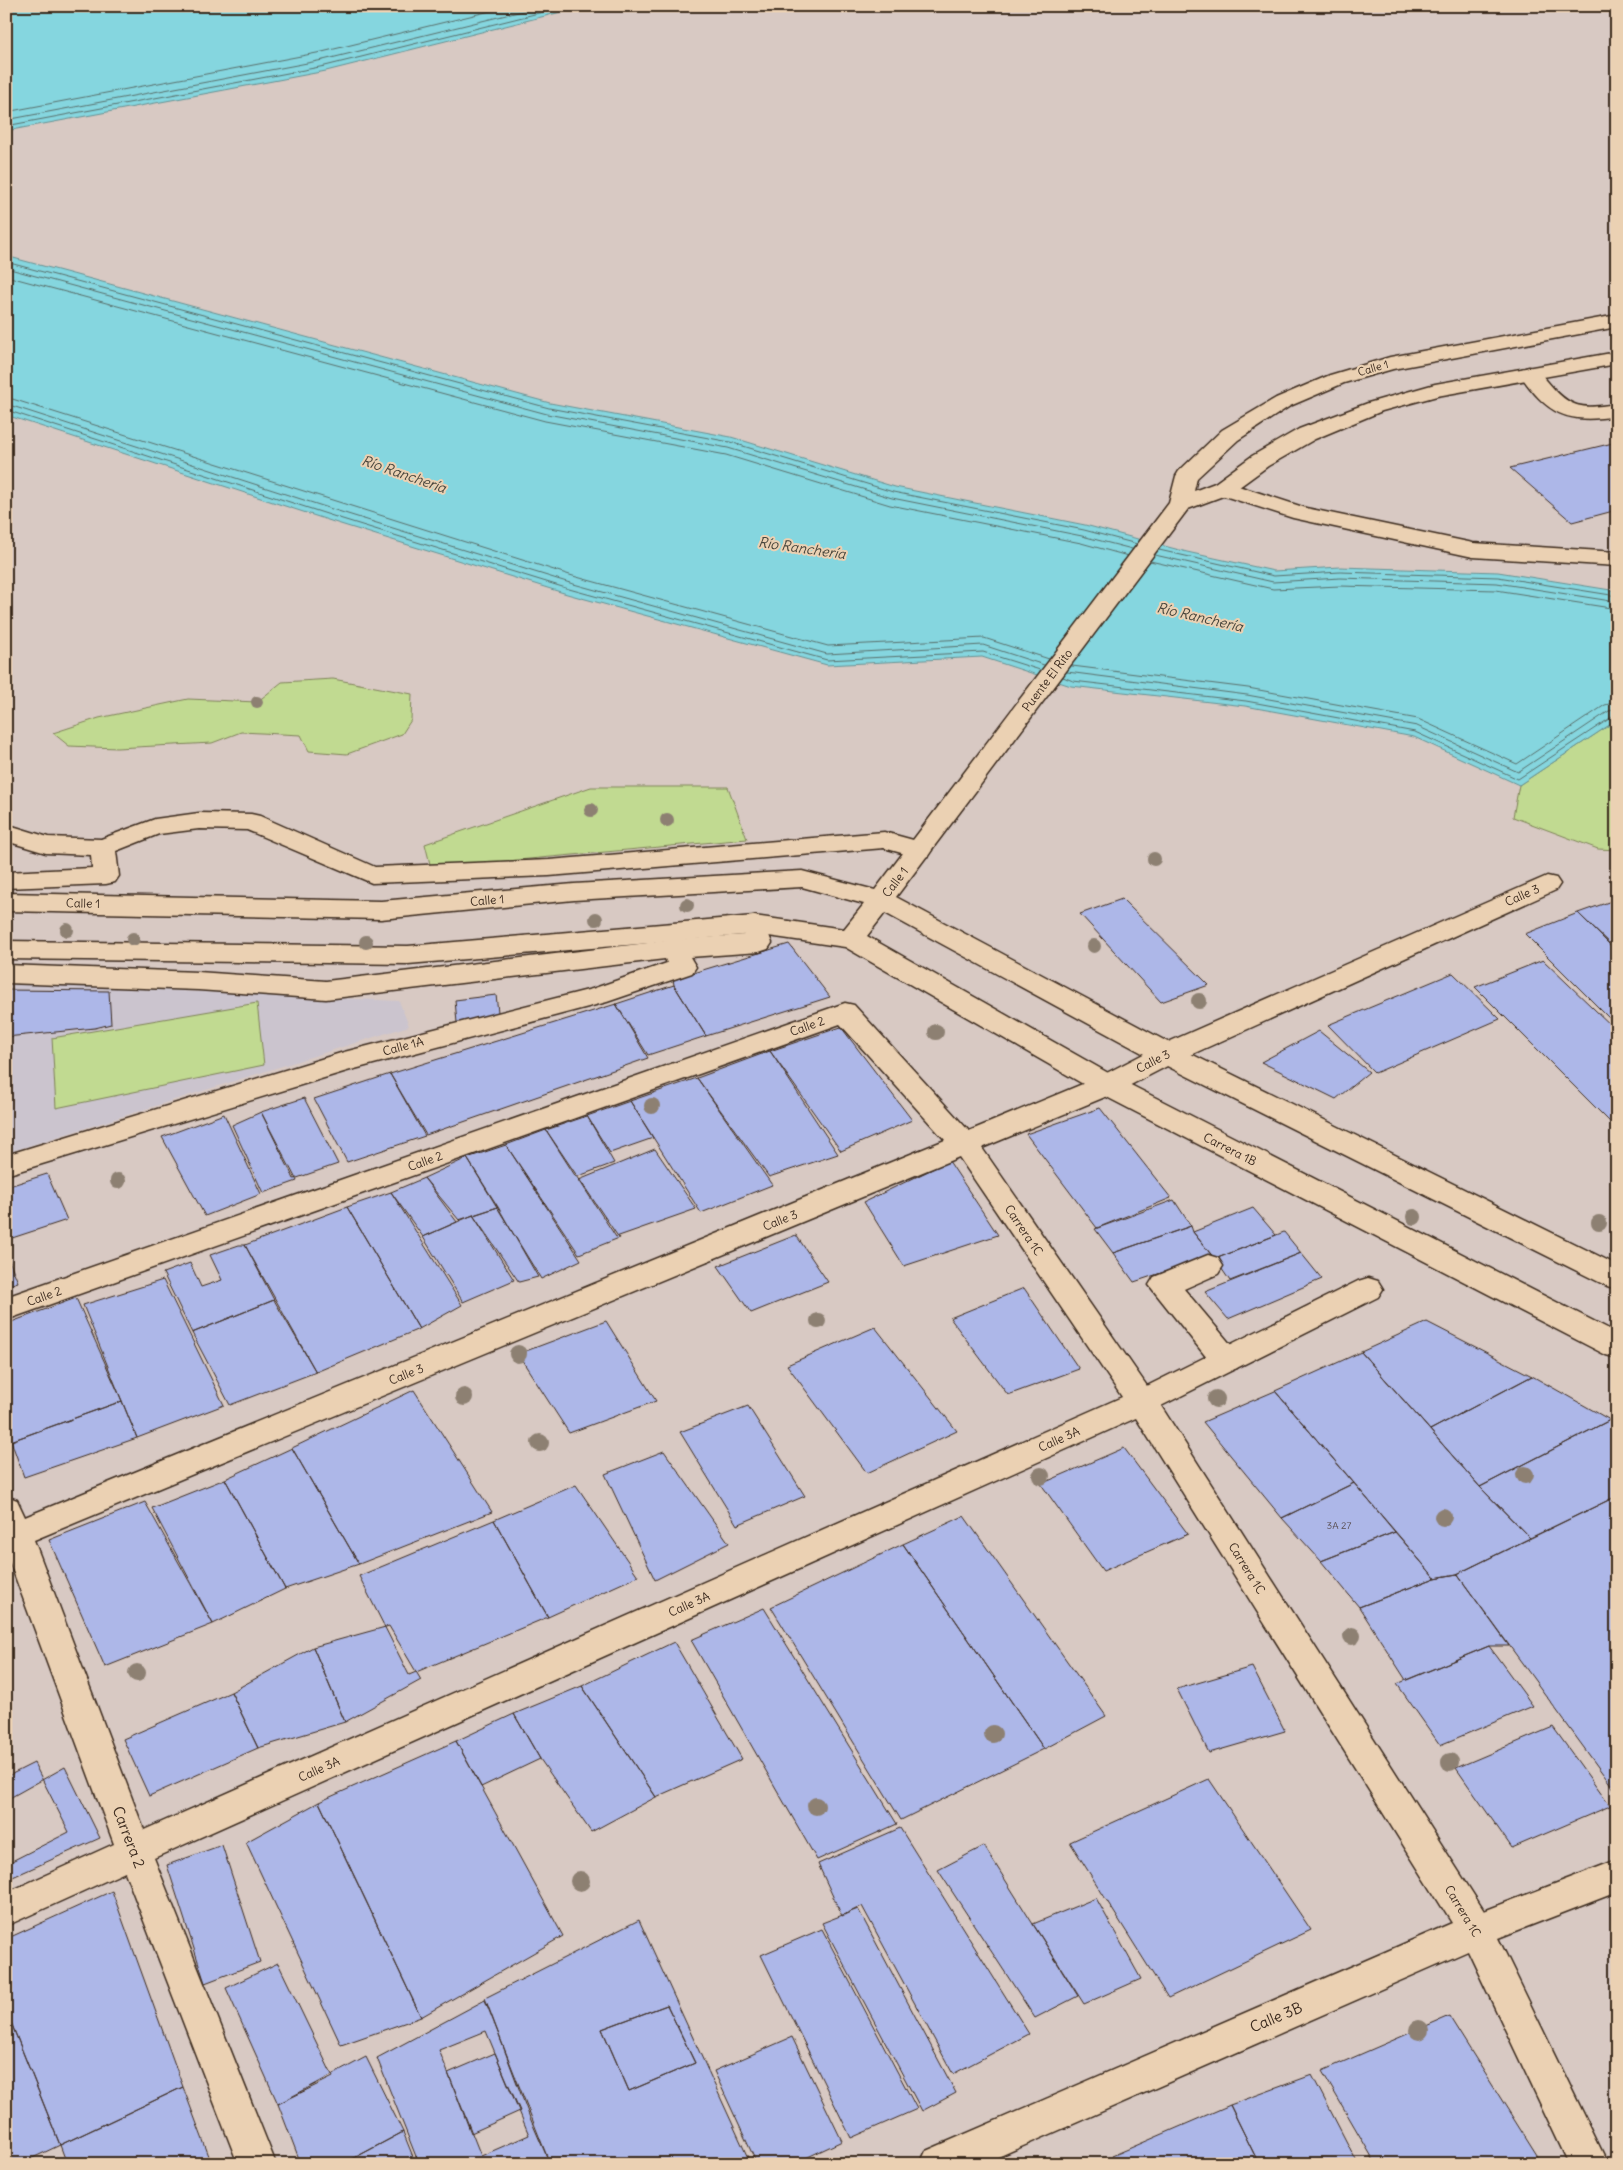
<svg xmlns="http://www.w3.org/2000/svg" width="1623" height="2170" viewBox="0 0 1623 2170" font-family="Delius,sans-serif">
<rect width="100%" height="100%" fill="#d8c9c3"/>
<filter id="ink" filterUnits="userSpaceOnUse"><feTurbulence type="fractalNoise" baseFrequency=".02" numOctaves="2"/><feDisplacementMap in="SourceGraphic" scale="10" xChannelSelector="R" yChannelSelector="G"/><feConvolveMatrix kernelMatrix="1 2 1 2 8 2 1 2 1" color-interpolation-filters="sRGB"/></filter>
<g filter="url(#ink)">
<path fill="#cbc4ce" d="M6 983 399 1001 409 1026 6 1153Z"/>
<path fill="#c1da91" stroke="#7e8258" d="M333 679 412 694 411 720 402 734 347 754 309 751 301 735 241 732 212 743 117 748 69 746 53 733 99 718 188 699 257 702 282 682Z
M1617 720V850L1598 849 1513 817 1519 785Z
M591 787H728L747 839 431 868 425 844Z
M257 1003 264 1065 56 1108 52 1038Z"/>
<path fill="#85d6df" stroke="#679192" d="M6 6H585L326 71 6 131Z
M6 256 550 403 731 437 895 487 1085 525 1187 552 1274 571 1340 567 1498 572 1617 591V720L1519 785 1414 737 1245 706 1071 686 982 657 827 665 567 594 334 522 6 415Z"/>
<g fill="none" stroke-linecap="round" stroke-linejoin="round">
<path stroke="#596f6b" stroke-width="1" d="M6 112 322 52 511 6
M6 120 323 60 543 6
M6 126 325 66 567 6
M6 262 549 408 730 442 893 492 1084 530 1137 544
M6 268 547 414 728 448 892 498 1082 536 1132 549
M6 276 545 421 726 455 890 505 1081 543 1128 556
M6 397 573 576 828 646 984 638 1049 659
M6 404 338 511 570 583 827 654 983 645 1044 665
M6 410 336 517 569 589 827 660 983 652 1040 670
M1159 550 1274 576 1340 572 1498 577 1617 596
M1155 555 1273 582 1340 578 1497 583 1617 602
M1150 561 1273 589 1340 586 1496 590 1617 609
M1072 666 1248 688 1418 719 1517 764 1605 705 1617 702
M1067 672 1247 695 1417 726 1518 772 1609 711 1617 709
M1063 677 1073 681 1246 701 1415 732 1518 779 1612 717 1617 716"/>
</g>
<path fill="#adb7e8" stroke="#3b2a1e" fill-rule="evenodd" d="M1617 442V510L1572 522 1510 468Z
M1122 899 1209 985 1161 1002 1080 914Z
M1617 899V951L1578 913Z
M1578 913 1617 952V1026L1525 934Z
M789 944 830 997 706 1036 674 985 673 979Z
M1543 960 1617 1031V1129L1475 987Z
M1453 973 1500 1019 1375 1073 1328 1025Z
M674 985 706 1036 648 1055 616 1004Z
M6 990 109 991 111 1024 95 1028 6 1037Z
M496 995 499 1020 457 1023 455 1000Z
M616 1004 648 1058 426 1135 390 1074Z
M841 1027 912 1120 841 1151 770 1051Z
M1319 1031 1369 1072 1336 1099 1261 1062Z
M770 1051 838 1154 769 1177 697 1078Z
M390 1074 425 1136 347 1162 314 1099Z
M697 1078 772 1185 701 1213 630 1101Z
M304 1098 338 1164 294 1179 261 1112Z
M630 1101 653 1138 610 1153 587 1116Z
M1100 1108 1171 1198 1097 1228 1026 1134Z
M261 1112 297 1181 263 1193 232 1125Z
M224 1114 261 1194 205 1216 162 1137Z
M587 1116 614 1163 576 1177 546 1130Z
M546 1130 619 1238 579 1254 506 1145Z
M506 1145 581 1260 541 1279 467 1158Z
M655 1149 696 1209 616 1237 579 1180Z
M467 1158 498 1207 459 1220 424 1178Z
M949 1161 998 1235 904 1266 864 1202Z
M47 1174 67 1220 6 1240V1187Z
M424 1178 457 1222 423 1237 391 1192Z
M391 1192 462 1305 419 1329 347 1207Z
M1174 1200 1191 1226 1113 1253 1095 1229Z
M347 1207 419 1329 316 1372 245 1245Z
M498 1207 538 1277 519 1282 473 1215Z
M1253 1208 1276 1235 1215 1259 1193 1232Z
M473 1215 514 1280 463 1302 423 1237Z
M1191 1226 1193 1232 1212 1256 1134 1282 1113 1253Z
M1284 1232 1301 1253 1230 1281 1215 1259Z
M796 1235 828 1282 751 1313 718 1266Z
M239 1245H245L274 1300 192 1333 163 1273 190 1263 201 1287 222 1280 210 1255Z
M6 1253 18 1282 6 1286Z
M1301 1253 1322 1279 1228 1319 1205 1292Z
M163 1280 224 1405 137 1438 83 1305Z
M1024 1288 1079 1369 1008 1395 950 1318Z
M76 1298 122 1401 11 1441 6 1431V1324Z
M274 1300 316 1372 230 1405 192 1333Z
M606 1321 656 1401 569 1433 518 1354Z
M1427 1322 1532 1376 1430 1430 1361 1352Z
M875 1327 957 1431 867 1473 787 1365Z
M1361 1352 1480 1487 1530 1538 1457 1574 1435 1578 1275 1391Z
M1532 1376 1610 1420 1480 1487 1430 1430Z
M414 1390 492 1512 359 1564 292 1448Z
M1275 1391 1354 1483 1282 1518 1203 1422Z
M122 1401 137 1438 24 1477 11 1441Z
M748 1406 805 1496 737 1525 680 1432Z
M1610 1420 1617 1426V1496L1530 1538 1480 1487Z
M292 1448 359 1564 285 1589 225 1479Z
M1124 1448 1188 1534 1103 1571 1041 1484Z
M664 1451 729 1543 655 1580 605 1474Z
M225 1479 285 1589 213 1624 152 1508Z
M1354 1483 1395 1532 1321 1561 1282 1518Z
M576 1485 638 1576 548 1617 494 1520Z
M1617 1496V1793L1457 1574Z
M145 1502 213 1624 105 1667 49 1540Z
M964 1516 1106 1716 1044 1749 903 1544Z
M494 1520 548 1617 409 1675 359 1576Z
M1395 1532 1435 1578 1359 1607 1321 1561Z
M903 1544 1044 1749 901 1820 771 1607Z
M1457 1574 1509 1646H1489L1406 1680 1359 1607 1435 1578Z
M764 1608 897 1824 817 1860 691 1640Z
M389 1626 421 1680 345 1722 313 1647Z
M674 1642 742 1759 656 1797 582 1686Z
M1489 1646 1533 1706 1440 1745 1397 1684Z
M313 1647 345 1722 258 1748 231 1692Z
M1252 1667 1285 1731 1209 1753 1177 1689Z
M582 1686 656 1797 591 1832 540 1759 514 1714Z
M231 1692 258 1748 149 1796 123 1739Z
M514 1714 540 1759 481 1787 456 1741Z
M1553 1727 1610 1806 1512 1848 1456 1768Z
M456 1741 563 1936 421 2017 319 1802Z
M34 1763 69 1832 6 1864V1777Z
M65 1767 100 1838 6 1880V1800Z
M1209 1779 1311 1930 1168 1998 1070 1842Z
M319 1802 421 2017 341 2045 246 1842Z
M900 1828 1029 2034 953 2074 862 1906 842 1916 818 1864Z
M222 1845 260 1962 205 1983 167 1865Z
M984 1846 1078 1996 1035 2018 938 1870Z
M112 1891 183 2087 60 2145 6 2010V1939Z
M1096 1898 1141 1979 1084 2004 1033 1924Z
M858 1909 956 2093 922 2111 822 1923Z
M639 1920 749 2160 740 2164H550L530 2118 485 1998ZM667 2005 695 2063 629 2091 602 2029Z
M822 1929 917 2109 851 2138 761 1955Z
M278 1963 333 2077 278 2104 226 1988Z
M485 2000 550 2164H419L377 2058Z
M667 2005 695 2063 629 2091 602 2029Z
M6 2010 60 2145 20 2164H6Z
M1449 2016 1542 2164H1376L1322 2071Z
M486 2031 529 2135 481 2156 439 2050Z
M792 2037 842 2141 793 2164H757L714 2071Z
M495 2053 520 2111 471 2133 448 2073Z
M366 2057 403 2132 343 2164H301L278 2104Z
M1312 2075 1358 2164H1259L1230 2105Z
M183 2087 209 2156 194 2164H67L60 2145Z
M1230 2105 1259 2164H1116L1112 2156Z
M403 2132 416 2164H343Z"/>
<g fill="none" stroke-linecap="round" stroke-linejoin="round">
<defs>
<path id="lane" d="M1529 367C1538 369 1541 374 1547 381 1571 410 1581 409 1617 404V416C1566 424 1548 415 1519 373L1522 369Z
M1208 1255 1218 1258 1223 1266 1218 1274 1184 1289 1237 1352 1241 1360 1237 1368 1226 1372 1215 1368 1149 1285 1154 1277Z"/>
<path id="street" d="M1223 481 1306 508 1473 543 1617 552V566L1473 557 1293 518 1215 493 1212 488 1215 483Z
M199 813 251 814 260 816 375 867 549 860 884 832 928 844 932 850 928 856 919 858 884 848 549 876 372 883 247 830 199 829 159 834 116 851 119 876 115 882 106 884 6 888V872L92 868 91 855 46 853 6 841V824L48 837 101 839 155 819Z
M1547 876 1556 878 1560 884 1556 890 1177 1061 1117 1092 982 1148 1147 1386 1358 1281 1368 1278 1378 1281 1383 1289 1378 1297 1161 1406 1484 1911 1617 1860V1892L1498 1938 1608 2164H1569L1468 1951 982 2164H920L926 2151 1452 1923 1136 1418 154 1858 276 2164H238L125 1872 6 1926V1893L114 1844 6 1552V1496L17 1500 25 1517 945 1140 840 1024 6 1320V1297L845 1003 854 1005 969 1131 1097 1078 1157 1047ZM959 1157 1122 1397 144 1830 34 1540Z
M754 916 763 919 772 943 768 949 759 952 690 957 696 967 692 973 607 1002 347 1071 6 1175V1155L344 1052 592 989 667 963 665 959 326 999 198 990 6 983V965L198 972 326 981 673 940 744 935 741 925 745 919Z"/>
<path id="secondary" d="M1617 315V327L1393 369 1344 383 1290 406 1238 440 1197 478 1194 491 1215 483 1252 456 1299 429 1368 403 1435 384 1617 352V364L1437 396 1382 411 1315 439 1268 466 1231 493 1188 509 896 897 1177 1047 1617 1265V1289L1607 1286 1157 1061 885 913 867 936 1117 1078 1617 1333V1358L1606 1355 1097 1092 845 947 754 934 408 964 6 959V941L408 946 754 916 844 929 864 904 802 887 574 900 381 919 6 911V893L381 901 574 884 802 871 875 890 1169 503 1176 476 1179 471 1222 430 1276 398 1330 375 1390 357Z"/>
</defs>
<use href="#lane" stroke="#3b2a1e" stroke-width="3"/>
<use href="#street" stroke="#3b2a1e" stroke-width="3"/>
<use href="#secondary" stroke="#3b2a1e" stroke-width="3"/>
<use href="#lane" fill="#ebd1b3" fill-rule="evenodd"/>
<use href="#street" fill="#ebd1b3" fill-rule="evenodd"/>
<use href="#secondary" fill="#ebd1b3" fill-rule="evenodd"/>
</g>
<g fill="#8d8072">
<circle cx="257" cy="702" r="6"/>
<circle cx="591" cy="810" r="7"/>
<circle cx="667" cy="820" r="7"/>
<circle cx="1154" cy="859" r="7"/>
<circle cx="687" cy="905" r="7"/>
<circle cx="596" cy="919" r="7"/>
<circle cx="67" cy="930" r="7"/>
<circle cx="133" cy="939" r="7"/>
<circle cx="366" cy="942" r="7"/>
<circle cx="1094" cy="946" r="7"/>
<circle cx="1199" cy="1001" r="8"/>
<circle cx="936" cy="1032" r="8"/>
<circle cx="652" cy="1106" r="8"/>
<circle cx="118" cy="1181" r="8"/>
<circle cx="1414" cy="1217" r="8"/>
<circle cx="1599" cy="1223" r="8"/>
<circle cx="818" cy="1321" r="8"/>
<circle cx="518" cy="1354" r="9"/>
<circle cx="464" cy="1397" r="9"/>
<circle cx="1216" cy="1399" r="9"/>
<circle cx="540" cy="1443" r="9"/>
<circle cx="1525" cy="1475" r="9"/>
<circle cx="1041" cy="1476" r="9"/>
<circle cx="1443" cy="1517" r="9"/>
<circle cx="1352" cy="1636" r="9"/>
<circle cx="137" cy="1673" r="9"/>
<circle cx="993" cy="1734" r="9"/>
<circle cx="1450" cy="1762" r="9"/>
<circle cx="816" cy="1806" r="9"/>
<circle cx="580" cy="1881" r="10"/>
<circle cx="1419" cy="2030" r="10"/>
</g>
</g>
<g text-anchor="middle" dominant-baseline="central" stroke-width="4" stroke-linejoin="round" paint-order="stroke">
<g font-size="10" fill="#584d50">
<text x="1339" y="1525">3A 27</text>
</g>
<g font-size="11" fill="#3b2a1e" stroke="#ebd1b3">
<text transform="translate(1373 368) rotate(-16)">Calle 1</text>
</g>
<g font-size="12" fill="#3b2a1e" stroke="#ebd1b3">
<text transform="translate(1047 680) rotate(-53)">Puente El Rito</text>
<text transform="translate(895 882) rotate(-53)">Calle 1</text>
<text transform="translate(1522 895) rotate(-24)">Calle 3</text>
<text transform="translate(487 900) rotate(-5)">Calle 1</text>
<text transform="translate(83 903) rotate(1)">Calle 1</text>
<text transform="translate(807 1026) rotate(-20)">Calle 2</text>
<text transform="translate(403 1046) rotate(-15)">Calle 1A</text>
<text transform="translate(1153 1061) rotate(-27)">Calle 3</text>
<text transform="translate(1230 1149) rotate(27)">Carrera 1B</text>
<text transform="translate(425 1161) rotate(-20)">Calle 2</text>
<text transform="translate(780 1220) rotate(-22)">Calle 3</text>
<text transform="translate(1024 1230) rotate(56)">Carrera 1C</text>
<text transform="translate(44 1296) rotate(-20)">Calle 2</text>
<text transform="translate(406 1374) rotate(-22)">Calle 3</text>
<text transform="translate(1059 1439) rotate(-24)">Calle 3A</text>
<text transform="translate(1247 1568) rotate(58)">Carrera 1C</text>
<text transform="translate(689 1604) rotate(-24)">Calle 3A</text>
<text transform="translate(319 1769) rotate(-24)">Calle 3A</text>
<text transform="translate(1463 1911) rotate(59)">Carrera 1C</text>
</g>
<g font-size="14" font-style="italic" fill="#46443b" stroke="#ebd1b3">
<text transform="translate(404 474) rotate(19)">Río Ranchería</text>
<text transform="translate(802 548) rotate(8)">Río Ranchería</text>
<text transform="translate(1200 617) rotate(13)">Río Ranchería</text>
</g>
<g font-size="15" fill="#3b2a1e" stroke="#ebd1b3">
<text transform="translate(129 1837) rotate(69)">Carrera 2</text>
<text transform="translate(1276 2017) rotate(-23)">Calle 3B</text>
</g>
</g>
<rect width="1623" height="2170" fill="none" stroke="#ebd1b3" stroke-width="25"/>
<rect x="12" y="12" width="1598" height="2145" fill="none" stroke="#3b2a1e" stroke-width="2" filter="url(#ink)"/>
</svg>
